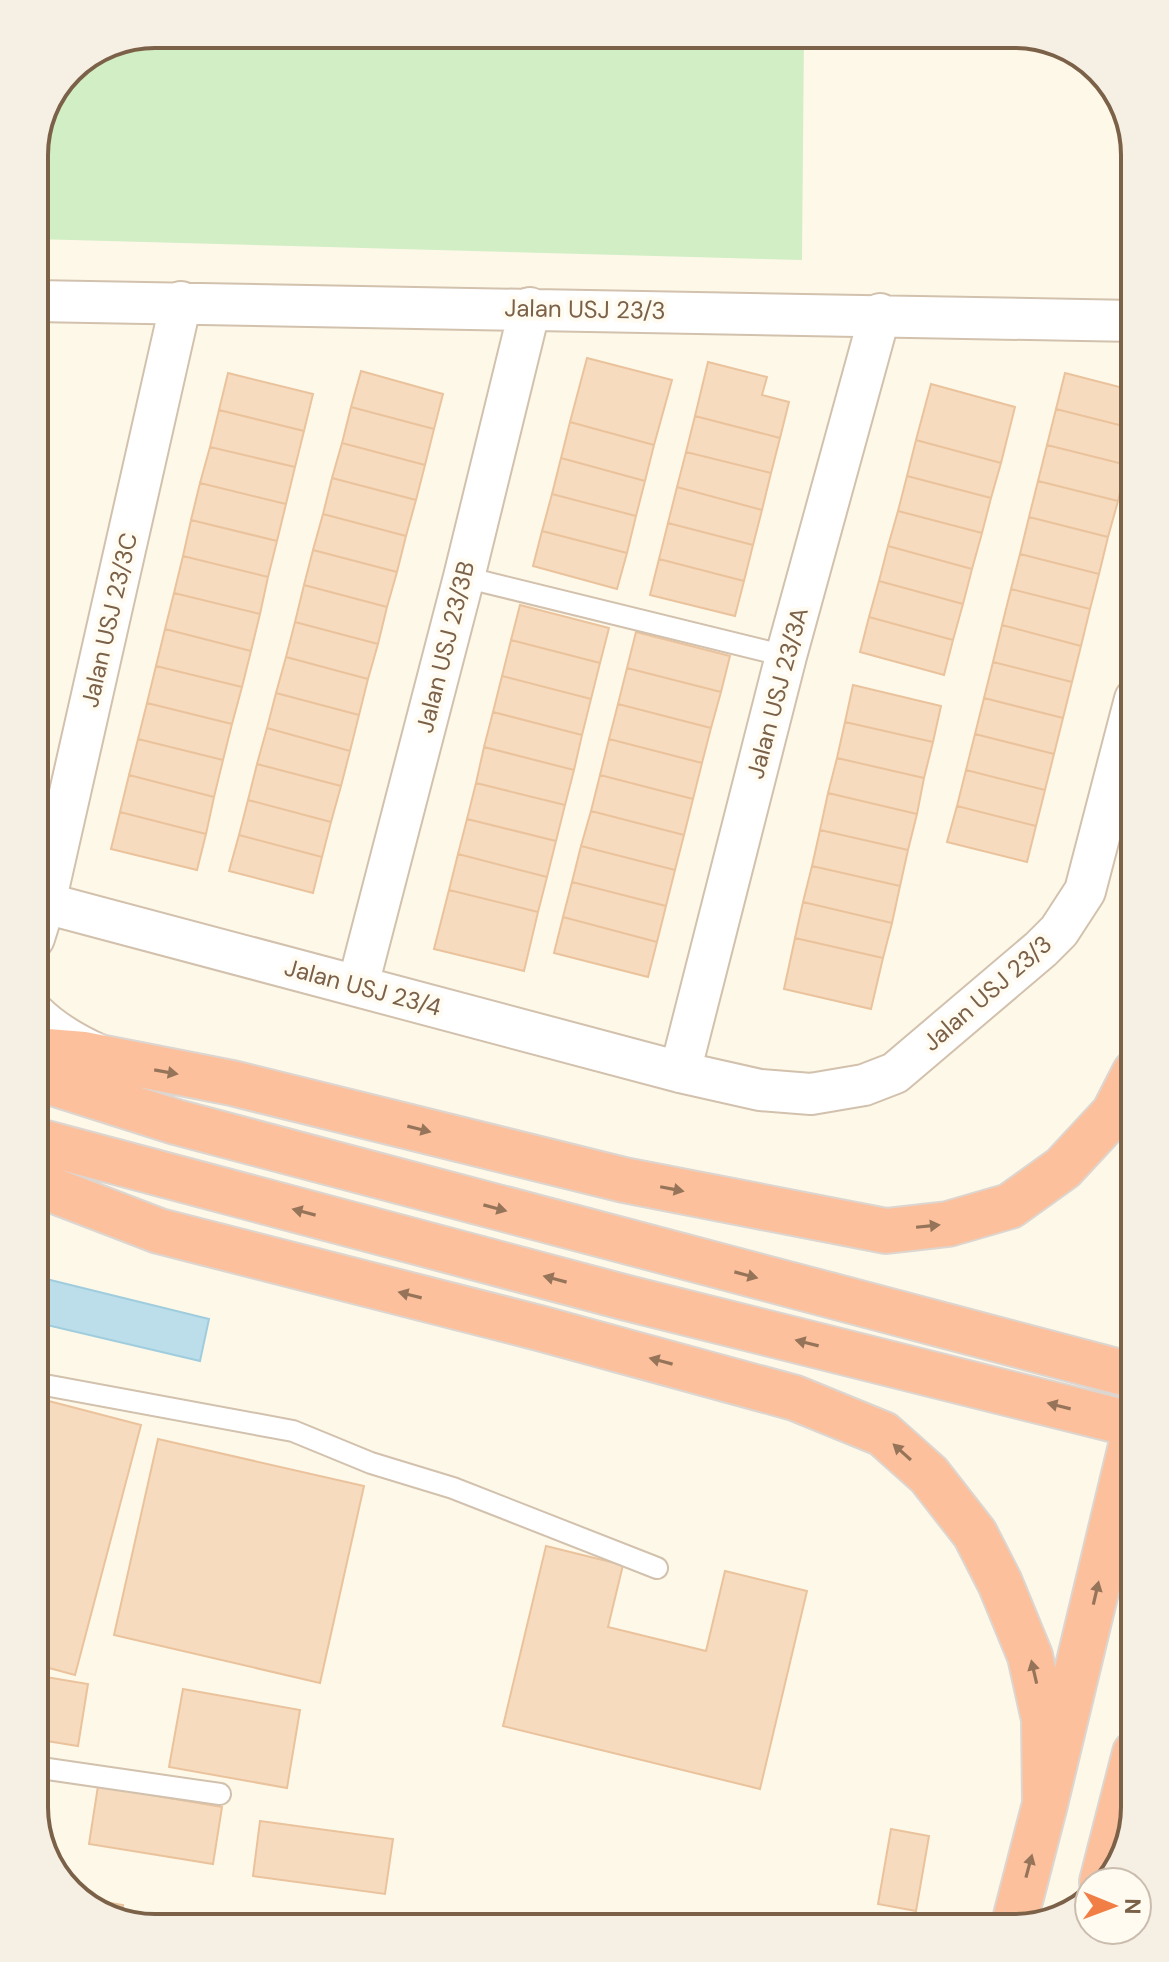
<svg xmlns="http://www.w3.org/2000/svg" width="1169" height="1962" viewBox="0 0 1169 1962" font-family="'DM Sans',sans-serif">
<rect width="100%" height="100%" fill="#fef8e9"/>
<path fill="#d1eec5" d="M155 34H804L802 260 34 239V148L70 69Z"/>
<path fill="#bbdeea" stroke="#a0cddd" stroke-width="2" d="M34 1276 209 1319 200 1361 34 1322Z"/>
<path fill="#f6dbbe" stroke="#eac39d" stroke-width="2" d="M587 358 672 380 654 445 570 422Z
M708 362 767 377 762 395 789 402 780 438 695 416Z
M361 371 443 394 434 429 351 407Z
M228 373 313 394 304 431 219 410Z
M1065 373 1135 391V429L1056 409Z
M931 384 1015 407 1001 463 916 440Z
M351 407 434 429 425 465 342 443Z
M1056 409 1135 429 1127 465 1047 445Z
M219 410 304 431 295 467 210 447Z
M695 416 780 438 771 473 686 452Z
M570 422 654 445 645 481 561 458Z
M916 440 1001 463 991 498 907 476Z
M342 443 425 465 416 500 332 478Z
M1047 445 1127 465 1118 501 1038 481Z
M210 447 295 467 286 504 200 483Z
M686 452 771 473 762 510 677 487Z
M561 458 645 481 636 516 552 494Z
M907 476 991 498 982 533 898 511Z
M332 478 416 500 406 536 323 514Z
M1038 481 1118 501 1108 537 1029 517Z
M200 483 286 504 277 541 191 520Z
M677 487 762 510 753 545 668 523Z
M552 494 636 516 627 553 542 531Z
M898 511 982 533 972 569 888 546Z
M323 514 406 536 397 572 313 550Z
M1029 517 1108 537 1099 574 1020 554Z
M191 520 277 541 268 577 183 556Z
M668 523 753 545 744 581 659 559Z
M542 531 627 553 617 589 533 566Z
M888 546 972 569 963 604 879 581Z
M313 550 397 572 387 607 304 585Z
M1020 554 1099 574 1090 609 1011 589Z
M183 556 268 577 260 614 174 593Z
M659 559 744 581 735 616 650 595Z
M879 581 963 604 953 640 869 617Z
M304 585 387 607 378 644 295 622Z
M1011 589 1090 609 1081 646 1002 625Z
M174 593 260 614 251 651 165 629Z
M520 605 609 628 600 663 511 640Z
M869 617 953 640 944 675 860 652Z
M295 622 378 644 368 679 286 657Z
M1002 625 1081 646 1072 682 993 662Z
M165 629 251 651 242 687 156 666Z
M636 632 730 656 721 692 627 668Z
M511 640 600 663 591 699 502 676Z
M286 657 368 679 359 715 276 693Z
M993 662 1072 682 1063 718 984 698Z
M156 666 242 687 232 724 147 703Z
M627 668 721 692 711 728 618 704Z
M502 676 591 699 582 735 493 712Z
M853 685 941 706 933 742 845 722Z
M276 693 359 715 350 751 267 728Z
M984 698 1063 718 1054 754 975 734Z
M147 703 232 724 223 760 138 739Z
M618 704 711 728 702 763 609 739Z
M493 712 582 735 574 770 484 747Z
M845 722 933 742 924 778 837 758Z
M267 728 350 751 341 786 257 764Z
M975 734 1054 754 1045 790 966 770Z
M138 739 223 760 214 797 129 775Z
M609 739 702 763 693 799 600 775Z
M484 747 574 770 565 805 476 783Z
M837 758 924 778 917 814 828 793Z
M257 764 341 786 331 822 248 800Z
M966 770 1045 790 1036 826 957 806Z
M129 775 214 797 206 834 120 812Z
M600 775 693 799 684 835 591 811Z
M476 783 565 805 556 841 467 819Z
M828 793 917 814 908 850 820 830Z
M248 800 331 822 322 857 239 835Z
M957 806 1036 826 1027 862 947 842Z
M591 811 684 835 675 870 581 846Z
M120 812 206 834 197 870 111 849Z
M467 819 556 841 547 877 458 854Z
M820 830 908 850 900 886 812 866Z
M239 835 322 857 313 893 229 871Z
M581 846 675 870 666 906 572 882Z
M458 854 547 877 538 912 449 890Z
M812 866 900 886 892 923 803 902Z
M572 882 666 906 657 942 563 917Z
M449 890 538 912 524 971 434 949Z
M803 902 892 923 883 958 795 938Z
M563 917 657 942 648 977 554 953Z
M795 938 883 958 871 1009 784 989Z
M41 1399 141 1425 75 1675 34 1664V1427Z
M158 1439 364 1486 320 1683 114 1635Z
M546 1546 623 1565 608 1627 706 1651 725 1571 807 1591 760 1789 503 1726Z
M34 1675 88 1684 78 1746 34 1739Z
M183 1689 300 1710 287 1788 169 1767Z
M98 1786 222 1807 213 1864 89 1844Z
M260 1821 393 1839 385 1894 253 1876Z
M891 1829 929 1836 916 1911 878 1904Z
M80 1898 123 1905 121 1919 88 1907Z"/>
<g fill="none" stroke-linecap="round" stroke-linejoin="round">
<defs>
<path id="service" d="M464 577 786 656
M34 1383 293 1431 371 1463 453 1488 657 1568
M34 1767 220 1794"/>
<path id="minor" d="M34 301 1135 321
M45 903 680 1072 760 1090 811 1094 864 1085 895 1073 1041 949 1059 931 1085 891 1135 699
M34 938 45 903 181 302
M358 985 464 577 530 308
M34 1013C53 1032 76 1045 101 1056
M680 1072 786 656 880 314"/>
<path id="motorway" d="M34 1050 84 1054 232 1083 624 1180 886 1231 948 1224 1010 1206 1063 1168 1114 1113 1135 1072
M34 1077 176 1122 1135 1376
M34 1140 627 1298 1135 1425
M34 1183 159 1231 539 1328 795 1398 883 1434 929 1475 975 1534 1000 1583 1030 1656 1044 1719 1045 1804
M1102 1882 1135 1753
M1013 1928 1045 1804 1135 1429"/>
</defs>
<use href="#service" stroke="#d2c1ad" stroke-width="24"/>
<use href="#minor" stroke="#d2c1ad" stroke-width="44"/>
<use href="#motorway" stroke="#ddd6d0" stroke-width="48"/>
<use href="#service" stroke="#fff" stroke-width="20"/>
<use href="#minor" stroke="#fff" stroke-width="40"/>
<use href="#motorway" stroke="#fdc09c" stroke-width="44"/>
</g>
<defs><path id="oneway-solid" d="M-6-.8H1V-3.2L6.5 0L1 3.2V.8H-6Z" transform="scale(2)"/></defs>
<g fill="#96745a">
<use href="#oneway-solid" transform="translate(166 1072) rotate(10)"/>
<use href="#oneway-solid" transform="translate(419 1129) rotate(14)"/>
<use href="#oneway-solid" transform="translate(672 1189) rotate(11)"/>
<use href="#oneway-solid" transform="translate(495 1208) rotate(15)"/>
<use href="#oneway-solid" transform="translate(304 1212) rotate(-165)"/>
<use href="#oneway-solid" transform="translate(928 1226) rotate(-6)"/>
<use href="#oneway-solid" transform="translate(746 1275) rotate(15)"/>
<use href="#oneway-solid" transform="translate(555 1279) rotate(-165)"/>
<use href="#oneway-solid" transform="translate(410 1295) rotate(-166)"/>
<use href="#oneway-solid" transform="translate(807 1343) rotate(-166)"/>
<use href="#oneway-solid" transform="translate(661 1361) rotate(-165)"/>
<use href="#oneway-solid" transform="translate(1059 1406) rotate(-166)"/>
<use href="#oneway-solid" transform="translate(902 1452) rotate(-138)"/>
<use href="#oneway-solid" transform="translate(1096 1593) rotate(-77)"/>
<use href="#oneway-solid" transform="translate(1034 1672) rotate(-103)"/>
<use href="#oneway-solid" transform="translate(1029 1866) rotate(-75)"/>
</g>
<g text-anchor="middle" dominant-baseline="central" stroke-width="8" stroke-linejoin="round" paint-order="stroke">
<g font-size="24" fill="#7c6149" stroke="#fffbf1">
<text transform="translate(585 309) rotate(1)">Jalan USJ 23/3</text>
<text transform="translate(109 620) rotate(-77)">Jalan USJ 23/3C</text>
<text transform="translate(445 647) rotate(-76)">Jalan USJ 23/3B</text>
<text transform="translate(777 693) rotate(-75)">Jalan USJ 23/3A</text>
<text transform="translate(363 987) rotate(15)">Jalan USJ 23/4</text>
<text transform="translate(987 993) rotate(-41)">Jalan USJ 23/3</text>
</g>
</g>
<path d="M0 0H1169V1962H0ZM155 48H1014A107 107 0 0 1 1121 155V1807A107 107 0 0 1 1014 1914H155A107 107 0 0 1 48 1807V155A107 107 0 0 1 155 48Z" fill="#f5efe4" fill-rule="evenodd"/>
<path fill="none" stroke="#7c6149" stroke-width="4" d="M155 48H1014A107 107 0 0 1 1121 155V1807A107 107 0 0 1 1014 1914H155A107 107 0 0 1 48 1807V155A107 107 0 0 1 155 48Z"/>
<g transform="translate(1113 1906) rotate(91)"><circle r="38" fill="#fffbf1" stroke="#cbbdae" stroke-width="2"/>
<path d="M0-6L14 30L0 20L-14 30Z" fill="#f17e45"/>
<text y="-12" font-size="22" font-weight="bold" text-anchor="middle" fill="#7c6149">N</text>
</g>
</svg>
